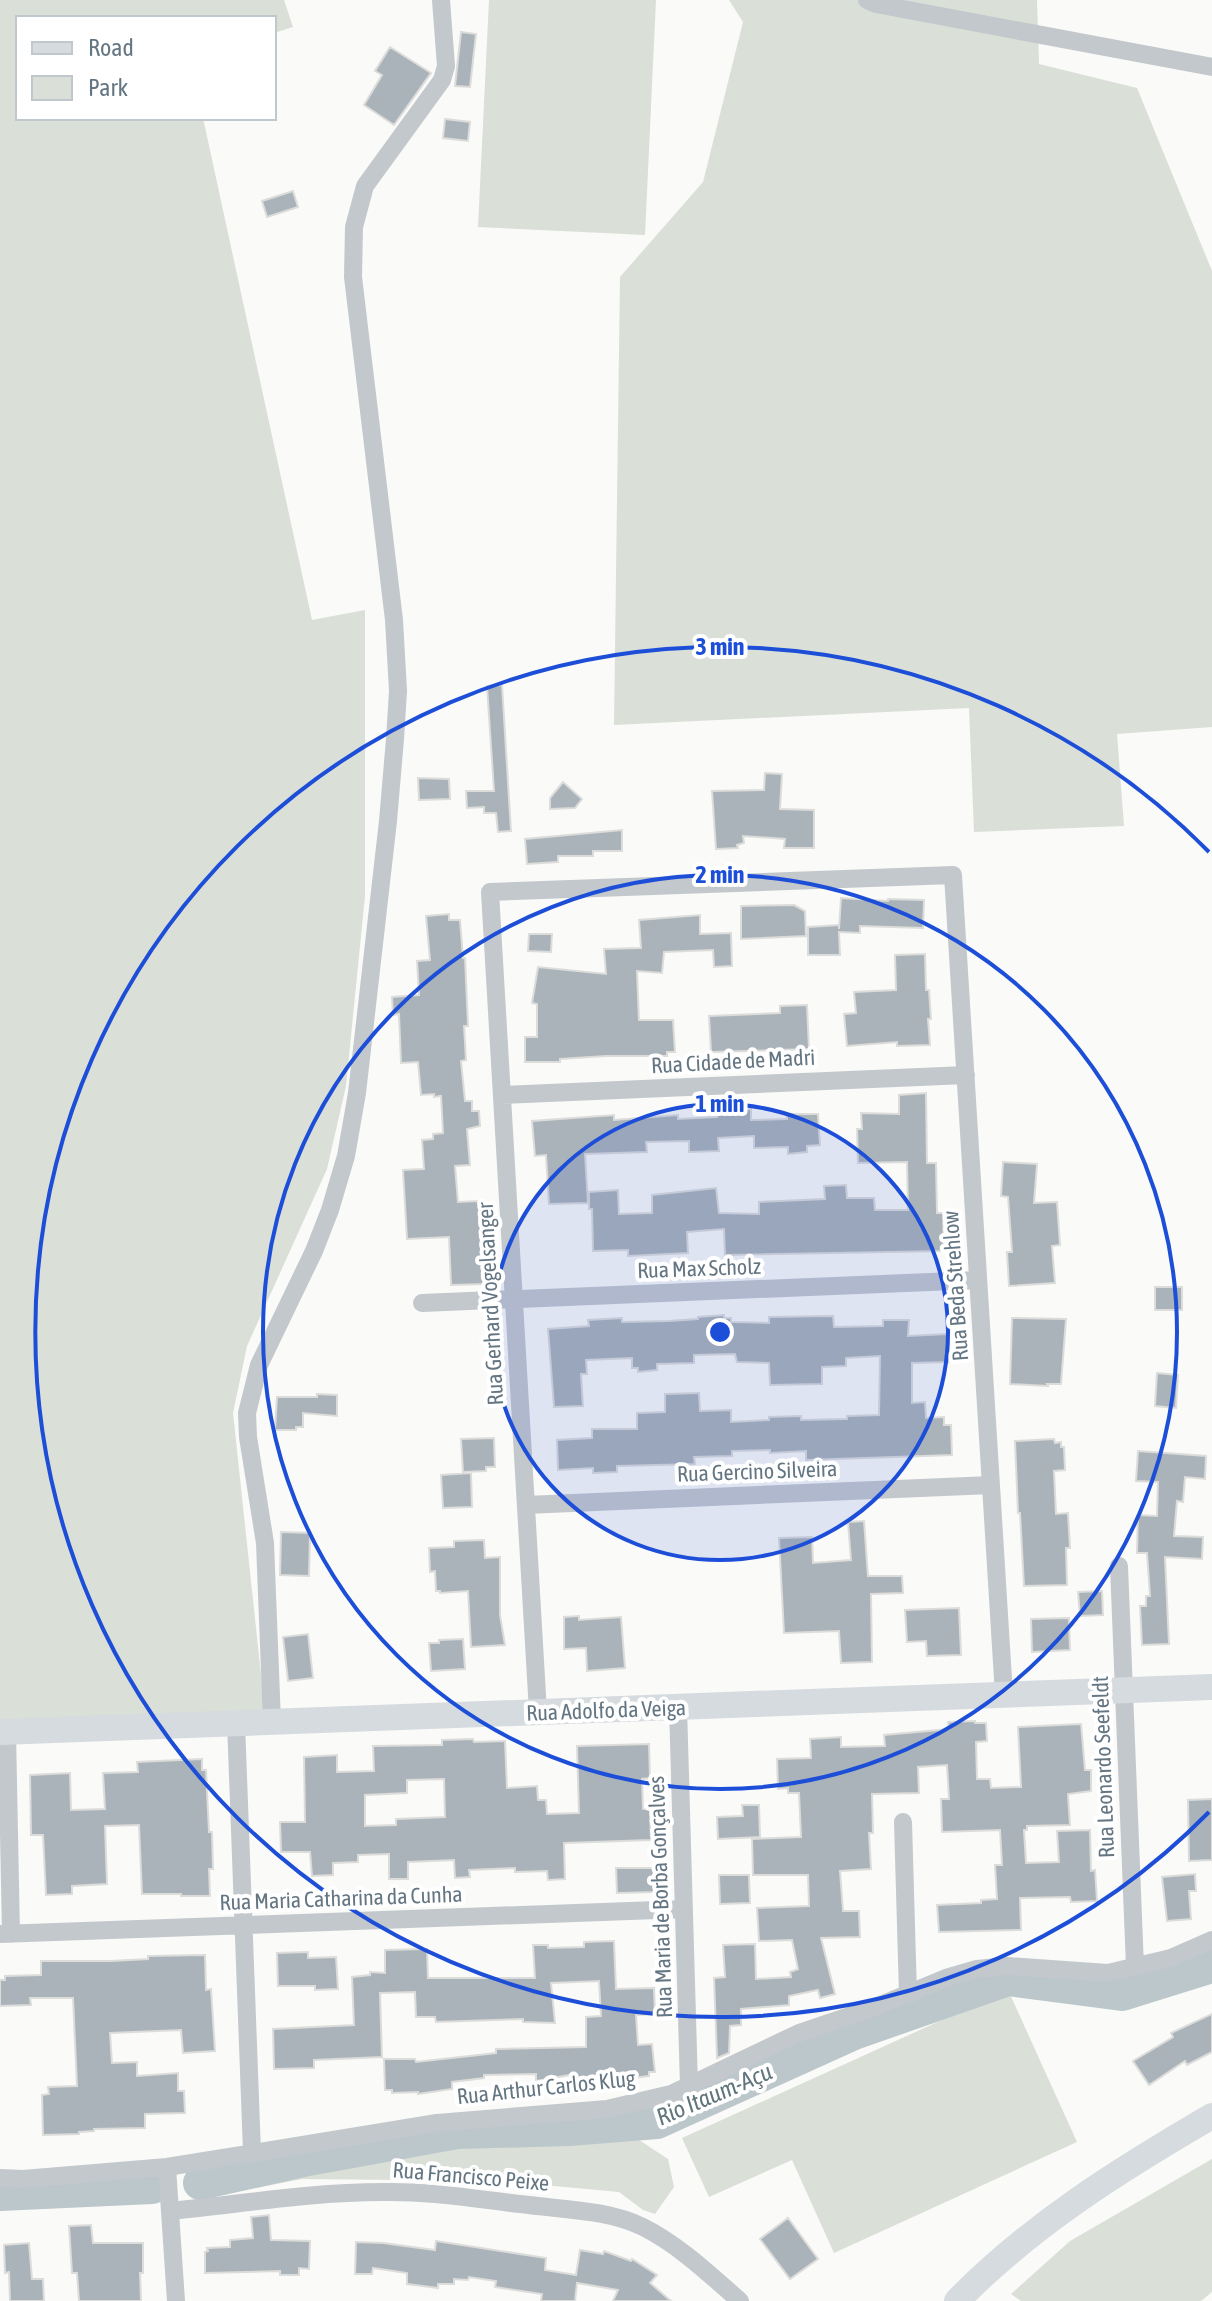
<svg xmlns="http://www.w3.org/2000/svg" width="1212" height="2301" viewBox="0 0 1212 2301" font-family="'Asap Condensed',sans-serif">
<rect width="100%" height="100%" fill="#fafaf8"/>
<path fill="#dadfd7" d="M0 0H284L293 27 274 33V18H18V118H203L312 620 365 610V896L346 1086 327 1169 247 1346 233 1413 265 1712 0 1720Z
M489 0H656L645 235 478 227Z
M729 0H1037L1039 64 1137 88 1212 271V727L1117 734 1124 826 974 832 969 708 614 725 620 277 703 182 743 22Z
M1008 1990 1077 2142 834 2253 792 2160 709 2197 682 2138Z
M462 2131 633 2136 668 2159 674 2187 655 2214 643 2210 619 2192 500 2181 302 2179 256 2188 253 2169Z
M1212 2159V2292L1201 2301H1021L1011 2294 1070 2241Z"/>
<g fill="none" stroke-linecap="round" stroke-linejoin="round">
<path stroke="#bbc7cb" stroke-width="34" d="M200 2183 308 2159 457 2132 569 2129 657 2122 854 2033 1008 1979 1122 1994 1212 1966
M0 2194 152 2187"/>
</g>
<path fill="#aab3b9" stroke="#dcdcda" stroke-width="2" fill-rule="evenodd" d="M461 32 476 34 470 87 455 86Z
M390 47 431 73 394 125 364 105 382 75 375 71Z
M445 119 470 122 468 141 443 138Z
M293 191 298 207 267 217 262 201Z
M502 685 511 831 498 832 496 813H484V807L467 808 466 791H494L487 686Z
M765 773 782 774 780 809 814 810V848H784L785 839 743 836 744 843 737 845 738 848 716 849 712 791 764 790Z
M418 778 449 779 450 799 419 800Z
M563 782 582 799 575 808 550 809V798Z
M622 830V851H593V856H558V862L527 864 525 839Z
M841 898 888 901V899L924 900 923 928 860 926V933L839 932 840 955H808V927L839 925V929Z
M794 905 805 911 806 936 741 939V906Z
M449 914V920H460L463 958H465L468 1026H464L466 1060 461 1061 465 1101H472V1111H479L480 1126 467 1129 470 1165 455 1166 458 1202 479 1201 485 1284 451 1285 449 1237 407 1239 403 1170 424 1169 422 1140 433 1139V1134L443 1133 441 1096 434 1097V1094L421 1095 418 1062 401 1063 399 1014 393 1015 392 997 419 995 417 961 430 960 426 916Z
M700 915V934L731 933 732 966 714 967 713 950 664 952 662 973 637 971 639 1020H673L675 1052H667V1056H606L560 1059V1062H525V1037H537V1004L532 1003 538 967 606 974 604 949 641 948 639 920Z
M529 934H552L551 952 528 951Z
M925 954 926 990H929L931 1019H928L930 1045 897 1046V1042L847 1046 844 1014 856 1013 854 992 896 990 895 955Z
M807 1005 809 1049 711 1052 709 1016 780 1013V1006Z
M926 1093 927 1163H936L937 1213H943L944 1251 725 1255 724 1229 687 1232 688 1253 628 1256V1250L593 1251 592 1209H589V1192L618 1190 619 1214 652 1213V1195L716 1188 719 1213 759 1214V1202L825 1199 824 1186 846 1185 847 1198H874L875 1210H908L907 1162 858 1163 857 1129H862L861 1113 899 1114V1095Z
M751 1109V1120L787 1119V1114H818L820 1145 807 1146V1152L788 1154V1147L754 1148V1136L718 1138 719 1151 689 1152V1141L646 1142 647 1152 585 1154 588 1203 549 1204 546 1155 535 1156 532 1121 614 1115V1120L678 1115V1119L717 1117V1111Z
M1003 1162 1037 1164 1034 1203 1057 1202 1060 1245 1052 1246 1055 1283 1009 1286 1007 1252H1012L1008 1197 1001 1196Z
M1155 1287H1182V1310H1155Z
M724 1315V1318H731V1322L769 1323V1317L833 1316 834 1327 883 1326V1320H909L908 1336 948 1334 949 1362 912 1363V1403L925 1402 926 1418 944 1417V1425H951L952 1455 806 1460V1451L770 1453V1450L732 1451V1456L694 1457 695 1464 617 1466V1472L593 1473V1468L558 1470 557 1440 592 1438V1429H637V1413L665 1412V1394L699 1393 700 1411 731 1410V1422L769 1420V1417L801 1416V1420L847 1419V1416L879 1415 880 1356 846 1358V1366L822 1367V1384L770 1385 769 1363 737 1362 735 1354 694 1355V1363L657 1364V1370L638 1372V1368H632V1358L586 1360 587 1374H581L583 1406 554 1407 548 1329 589 1326 588 1320 622 1318V1322L669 1321 698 1319V1317Z
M1012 1318 1066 1319 1061 1384H1047L1048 1386 1010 1384Z
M1157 1373 1178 1375 1176 1408 1155 1406Z
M317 1394 337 1395V1416L303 1413V1427H296V1430H275L277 1397H317Z
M494 1438 495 1467H486V1471L463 1472 461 1439Z
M1054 1439 1055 1443 1061 1442V1447H1064L1065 1470 1054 1471 1056 1514 1068 1513 1070 1548H1066L1067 1585 1024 1586 1020 1513H1018L1015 1441Z
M1138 1451 1206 1456 1205 1479 1185 1477 1183 1502 1177 1501 1174 1536 1203 1537 1202 1559 1165 1557 1169 1644 1142 1645 1140 1606H1146V1596H1150L1147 1553H1137L1138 1515 1157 1516 1158 1482 1136 1481Z
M471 1473 472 1507 443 1508 441 1475Z
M864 1521 868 1576H902L903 1593 871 1594 872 1662 841 1663 839 1631 784 1633 779 1538 812 1537 813 1563 851 1560 848 1522Z
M281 1532 310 1533 309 1576 280 1575Z
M484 1540 485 1558 500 1557V1615L505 1645 471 1647 468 1591 440 1593V1591H436L435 1571 430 1572 429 1548 454 1547V1541Z
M1102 1591 1103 1615 1080 1616 1078 1592Z
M959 1608 961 1655 927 1656 926 1641 907 1642 905 1610Z
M579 1616V1620L621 1617 625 1668 587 1671 586 1648 564 1649V1617Z
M1069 1618 1070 1650 1032 1652 1031 1619Z
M308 1634 313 1678 288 1681 283 1637Z
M463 1639 465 1669 431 1671 429 1643H439V1640Z
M975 1721V1723H986L987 1741 976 1742 977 1779H990L991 1788 1021 1787 1018 1727 1081 1724 1085 1770H1091V1791L1068 1794 1070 1825 1027 1826V1830H1024L1026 1863 1059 1862 1057 1831 1090 1830 1091 1871 1095 1870 1097 1901 1071 1902 1070 1897 1020 1898 1021 1930 939 1932 937 1905 981 1903V1900L997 1899 995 1865H1002L1000 1830 942 1832 941 1799H949L947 1765 918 1767 919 1793 872 1794 873 1833H869L871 1869 840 1871 843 1911H859L860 1937 821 1938 835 1994 820 1998 818 1990 789 1996V2005L741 2009V2025L730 2026 729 2053 717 2058 714 1978 725 1977 723 1945 755 1944 756 1979 791 1977 790 1972 798 1969 792 1940 759 1941 757 1908 809 1906 808 1875H753L752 1839 801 1837 799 1793H788V1788L778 1789 777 1759 811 1758 810 1739 841 1737V1747L885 1746 884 1735 949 1729 948 1722Z
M473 1739 474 1742 505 1741 507 1788 537 1786 538 1800H546L547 1814 579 1813 577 1746 649 1744 650 1778 642 1779 643 1809H650L651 1840 564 1843 565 1879 548 1880 547 1871 515 1872V1868L469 1870 470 1877 455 1878 454 1860 408 1862V1879H389V1854L358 1855V1862L333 1863V1875L312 1876 310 1852H281L280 1822H305L304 1757 337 1755V1772L374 1771 373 1746 442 1745V1740ZM444 1779 445 1817 396 1819V1825L365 1826V1795L407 1793V1780Z
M202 1759V1770H206L209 1832H212L213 1869H209L210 1896H181V1894H142L139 1825 105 1826 107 1884 72 1886V1894L46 1895 43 1835H31L30 1775 70 1773 71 1810 105 1809 103 1773 138 1772 137 1762Z
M1212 1799V1860L1189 1861 1188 1800Z
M742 1805H759L760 1837 718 1839 717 1817 743 1816Z
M616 1868H654V1892L617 1893Z
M1195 1874 1196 1891H1189L1191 1919 1167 1921 1162 1877Z
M719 1875H749L750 1903 720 1904Z
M614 1941 616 1989 654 1988 655 2014 636 2015 638 2045 652 2044 655 2072H649V2076L632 2078V2074L570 2078V2075L536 2081V2074L484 2075V2078L452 2082V2089L418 2094V2092L392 2093V2090H385L384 2059H415L416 2062 496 2053V2049L586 2047V2017L601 2016 599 1981 551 1983 555 2023 523 2022V2019L436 2022 435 2017H416L415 1992 380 1993 382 2057 314 2060V2068L274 2069 273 2029 354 2025 352 1977 370 1975V1972L385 1973V1950L427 1949 428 1978H535L533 1945H548V1948L584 1947V1942Z
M308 1952V1958L336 1957 338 1989 315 1990V1986H278L277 1953Z
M205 1955 206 1990 211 1989 215 2051 183 2053 181 2030 110 2033 112 2063 137 2062V2076L178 2073V2091H184L185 2113 145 2114V2128L94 2129V2131L79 2132V2134L43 2135 42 2095 49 2094 48 2087 77 2086 73 1998H30L31 2005 0 2006V1980H5V1976L41 1975V1961H111L148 1959V1956Z
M1212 2014V2052L1187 2065 1185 2061 1149 2085 1133 2061 1173 2037 1171 2033Z
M269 2215 271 2240 310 2241 309 2269 299 2268V2275H280V2271L205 2273V2252L208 2251 207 2248 230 2247V2240L253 2238 251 2217Z
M788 2218 818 2259 790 2279 760 2239Z
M91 2225 93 2243H143V2273H140L141 2301H79L77 2273H72L69 2226Z
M436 2241 546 2258 545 2270 576 2275 580 2250 603 2254 604 2251 631 2261 632 2259 657 2275 650 2283 671 2301H613L618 2290 577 2283 575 2301H541L542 2294 495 2287 496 2281 469 2277 468 2280 454 2279V2284H438V2288L407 2284V2273L373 2268 372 2274H355L356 2242 383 2243 435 2250Z
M29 2243 32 2279H43L44 2301H10L9 2272 5 2273 4 2245Z"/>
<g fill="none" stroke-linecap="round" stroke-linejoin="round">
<path stroke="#c3c8cc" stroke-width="18" d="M867 0 876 4 1212 67
M502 1095 966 1075
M422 1303 978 1280
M526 1505 991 1485
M1119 1566 1135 1967
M678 1707 689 2086
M538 1712 490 892 953 875 1004 1695
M272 1722 265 1543 248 1437 247 1413 259 1365 314 1251 330 1210 346 1156 357 1093 388 821 395 739 398 691 394 620 353 277 354 227 365 186 442 80 446 66 441 0
M236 1723 252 2152
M7 1732 11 1934
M903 1822 908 1995
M0 1934 684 1909
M167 2167 176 2301
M0 2178 23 2179 167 2167 437 2123 607 2109 671 2094 799 2033 873 2008 946 1978 977 1969 1007 1966 1108 1973 1171 1958 1212 1940
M170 2211C241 2204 312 2192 383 2192 432 2191 481 2200 529 2205 567 2210 608 2210 643 2227 679 2245 710 2275 740 2301"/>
<path stroke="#d6dbdf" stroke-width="26" d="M0 1732 1212 1687
M957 2301C1031 2225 1121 2169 1212 2116"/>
</g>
<circle cx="720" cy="1332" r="228" fill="#1d4ed8" fill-opacity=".12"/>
<g fill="none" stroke="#1d4ed8" stroke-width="4">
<circle cx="720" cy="1332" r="228"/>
<circle cx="720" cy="1332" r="457"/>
<path d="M1209 1812A685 685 0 1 1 1209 852"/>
</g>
<g text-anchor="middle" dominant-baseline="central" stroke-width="8" stroke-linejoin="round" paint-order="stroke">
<g font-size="22" fill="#657683" stroke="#fff">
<text transform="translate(733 1061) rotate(-3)">Rua Cidade de Madri</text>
<text transform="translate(699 1268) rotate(-2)">Rua Max Scholz</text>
<text transform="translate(955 1286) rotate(-94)">Rua Beda Strehlow</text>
<text transform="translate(490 1304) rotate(-93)">Rua Gerhard Vogelsanger</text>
<text transform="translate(757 1471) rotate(-2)">Rua Gercino Silveira</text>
<text transform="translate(606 1710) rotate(-2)">Rua Adolfo da Veiga</text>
<text transform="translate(1103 1767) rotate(-92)">Rua Leonardo Seefeldt</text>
<text transform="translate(660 1897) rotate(-92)">Rua Maria de Borba Gonçalves</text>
<text transform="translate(341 1898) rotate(-2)">Rua Maria Catharina da Cunha</text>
<text transform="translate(546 2087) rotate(-6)">Rua Arthur Carlos Klug</text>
<text transform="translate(471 2176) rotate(5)">Rua Francisco Peixe</text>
</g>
<g font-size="24" font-style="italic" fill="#60757c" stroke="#fff">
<text transform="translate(714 2094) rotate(-23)">Rio Itaum-Açu</text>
</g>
</g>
<circle cx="720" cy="1332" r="12" fill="#1d4ed8" stroke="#fff" stroke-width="4"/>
<g font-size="24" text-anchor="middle" font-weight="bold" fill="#1d4ed8" stroke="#fff" stroke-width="8" stroke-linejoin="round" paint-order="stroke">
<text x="720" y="655">3 min</text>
<text x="720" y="883">2 min</text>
<text x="720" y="1112">1 min</text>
</g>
<rect x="16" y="16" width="260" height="104" fill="#ffffff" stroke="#c1c8cd" stroke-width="2"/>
<rect x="32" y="42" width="40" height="12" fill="#d6dbdf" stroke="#c1c8cd" stroke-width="2"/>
<text x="88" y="56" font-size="24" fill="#657683">Road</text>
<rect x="32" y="76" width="40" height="24" fill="#dadfd7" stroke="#c1c8cd" stroke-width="2"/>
<text x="88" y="96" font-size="24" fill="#657683">Park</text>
</svg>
